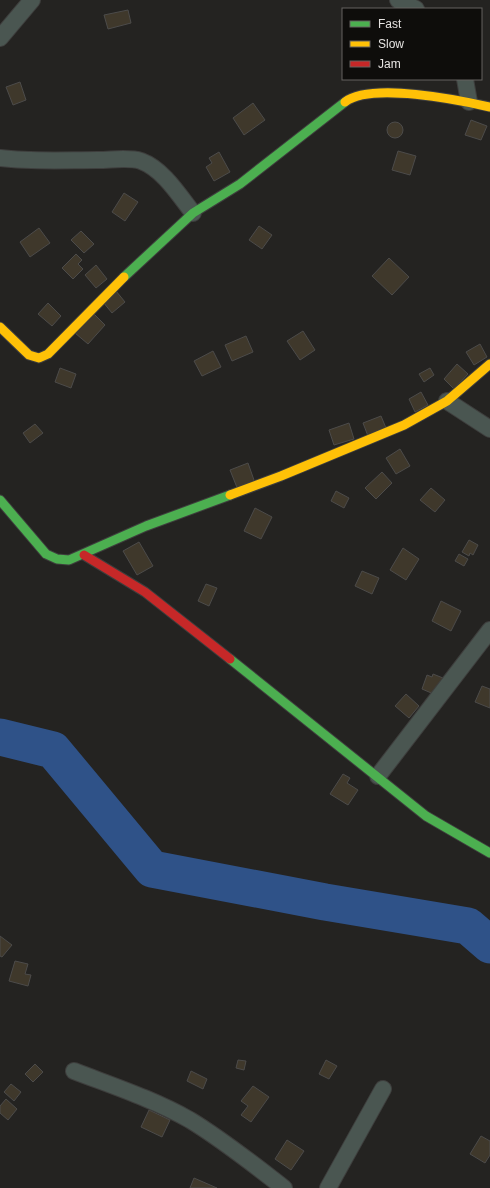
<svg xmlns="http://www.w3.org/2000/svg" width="490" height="1188" viewBox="0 0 490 1188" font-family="Helvetica,sans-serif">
<rect width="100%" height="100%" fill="#242321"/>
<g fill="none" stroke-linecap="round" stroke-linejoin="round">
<path stroke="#2f5288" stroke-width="37" d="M0 737 53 750 152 869 325 902 468 926 490 945"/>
</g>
<path fill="#3f382b" stroke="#4c4b4a" d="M128 10 131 23 108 29 104 15Z
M20 82 26 100 13 105 6 87Z
M253 103 265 120 244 135 233 118Z
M471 120 487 126 481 140 465 135Z
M387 130a8 8 0 1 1 16 0a8 8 0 1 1-16 0Z
M398 151 416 156 410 175 392 170Z
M219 152 230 172 214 181 206 167 212 163 209 158Z
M124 193 138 202 125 221 112 212Z
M259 226 272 235 262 249 249 240Z
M39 228 50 243 30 257 20 242Z
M81 231 94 244 84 253 71 240Z
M76 254 82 260 78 264 83 269 73 279 62 268Z
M389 258 409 277 392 295 372 276Z
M96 265 107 279 96 288 85 275Z
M116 291 125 302 112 313 103 302Z
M48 303 61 316 52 326 38 314Z
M93 313 105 325 88 344 75 333Z
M303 331 315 350 300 360 287 341Z
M246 336 253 352 232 361 225 345Z
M480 344 487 357 474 365 466 352Z
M213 351 221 367 202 376 194 361Z
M457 364 468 374 454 389 444 379Z
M60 368 76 374 71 388 55 382Z
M430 368 434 375 424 382 419 374Z
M421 392 428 405 415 412 409 399Z
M381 416 386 428 368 436 363 423Z
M349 423 354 439 334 445 329 430Z
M35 424 43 433 30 443 23 433Z
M400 449 410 466 396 474 386 458Z
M248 463 255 483 238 490 230 470Z
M382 472 392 483 376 499 365 488Z
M431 488 445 500 435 512 420 500Z
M336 491 349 498 344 508 331 501Z
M255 508 272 517 261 539 244 531Z
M469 540 478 545 473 555 470 553 469 556 462 552Z
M139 542 153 566 137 575 123 551Z
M403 548 419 559 406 580 390 570Z
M459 554 468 559 464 566 455 561Z
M362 571 379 578 372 594 355 586Z
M206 584 217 588 209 606 198 601Z
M441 601 461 611 451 631 432 621Z
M433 674 443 678 436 695 422 689 427 675 432 677Z
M482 686 490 689V708L475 702Z
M406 694 419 706 409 718 395 706Z
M343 774 350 778 347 783 358 790 348 805 330 794Z
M0 936 12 945 2 957 0 956Z
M15 961 28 964 25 974 31 975 28 986 9 981Z
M238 1060 246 1061 244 1070 236 1068Z
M326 1060 337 1066 329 1079 319 1074Z
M35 1064 43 1072 33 1082 25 1074Z
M191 1071 207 1079 203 1089 187 1081Z
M11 1084 21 1092 14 1101 4 1092Z
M253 1086 269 1097 251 1122 241 1115 248 1106 241 1101Z
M6 1099 17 1109 8 1120 0 1113V1106Z
M149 1110 170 1120 162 1137 141 1127Z
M481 1136 490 1141V1155L485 1163 470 1154Z
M287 1140 304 1151 291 1170 275 1159Z
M194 1178 217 1188H190Z"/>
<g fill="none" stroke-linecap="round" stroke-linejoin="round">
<defs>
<path id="street" d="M398 0 416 9
M0 38 32 0
M465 79 469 102
M0 158C32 162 66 160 98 160 112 160 129 157 141 161 163 169 179 195 193 213
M447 401 490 429
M378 776 490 630
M74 1071C113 1086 153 1099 190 1120 223 1140 253 1164 284 1188
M328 1188 383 1089"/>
<path id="fast" d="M124 277 193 213 240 184 345 102
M0 500 46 554 57 559 69 560 146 526 230 495
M230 659 426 816 490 853"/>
<path id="slow" d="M345 102C371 82 459 100 490 107
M0 327 29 355 39 358 48 354 124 277
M230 495 281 476 404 425 447 401 490 364"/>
<path id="jam" d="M84 555 145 592 230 659"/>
</defs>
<use href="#street" stroke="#3e3e3d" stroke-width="18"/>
<use href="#fast" stroke="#3e3e3d" stroke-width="11"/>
<use href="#slow" stroke="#3e3e3d" stroke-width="11"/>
<use href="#jam" stroke="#3e3e3d" stroke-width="11"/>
<use href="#street" stroke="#4a5651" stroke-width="16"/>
<use href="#fast" stroke="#4caf50" stroke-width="9"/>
<use href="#slow" stroke="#ffc107" stroke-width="9"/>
<use href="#jam" stroke="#c62828" stroke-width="9"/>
</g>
<rect x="342" y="8" width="140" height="72" fill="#0e0d0b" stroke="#646361"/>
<rect x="350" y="21" width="20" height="6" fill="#4caf50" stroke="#646361"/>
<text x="378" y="28" font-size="12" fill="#e5e3e1">Fast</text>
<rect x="350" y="41" width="20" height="6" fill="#ffc107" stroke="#646361"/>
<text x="378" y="48" font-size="12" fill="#e5e3e1">Slow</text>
<rect x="350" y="61" width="20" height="6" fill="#c62828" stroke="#646361"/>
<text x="378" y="68" font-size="12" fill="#e5e3e1">Jam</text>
</svg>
